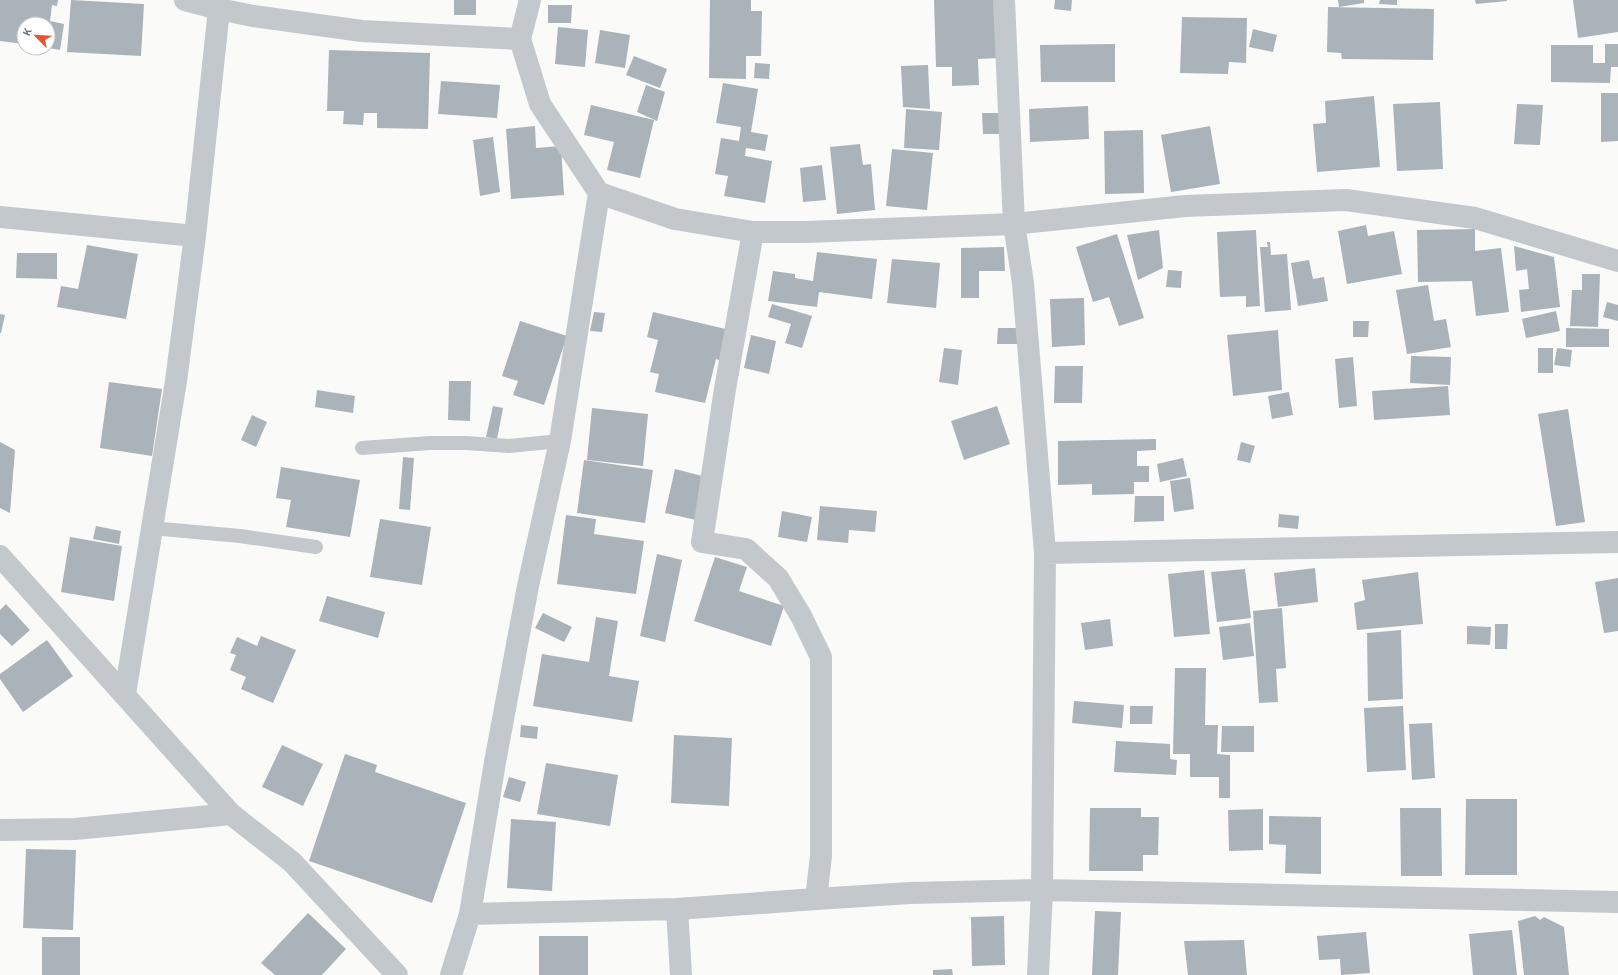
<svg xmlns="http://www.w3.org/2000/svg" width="1618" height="975" viewBox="0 0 1618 975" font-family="'Archivo Narrow',sans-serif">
<rect width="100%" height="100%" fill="#fafaf8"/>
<path fill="#aab3b9" d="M0 0H58L57 6 52 5 50 21 64 24 60 50 48 48V24H24V44L0 41Z
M71 0 144 4 141 56 67 52Z
M454 0H476V15H454Z
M710 0H751V11H762L761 56H746V79L709 78Z
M934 0H998L1000 58 978 59 979 85 952 86V67H936Z
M1055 0H1072L1071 11 1054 9Z
M1338 0H1364V3L1339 7Z
M1380 0H1397V5L1379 4Z
M1475 0H1507V1L1476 4Z
M1573 0H1618V32L1578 38Z
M548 5H572L571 23H548Z
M1328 7 1434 9 1433 60 1342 59 1341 53 1327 52Z
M1182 17 1247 18 1246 63 1229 62 1228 74 1180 73Z
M558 27 588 30 585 67 555 64Z
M1253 29 1277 35 1273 52 1249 47Z
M600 30 630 35 625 68 595 63Z
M1115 44V82H1041L1040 45Z
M1605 44H1618V67H1611L1610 83 1551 82V45H1593V63H1605Z
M329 50 430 53 428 129 377 128V113H364L363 125 343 124 344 111H327Z
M634 56 667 69 660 88 626 75Z
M755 63 770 64 769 79 754 78Z
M928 65 930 109 903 107 901 66Z
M441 81 500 85 497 118 438 114Z
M723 83 758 89 751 132 768 135 765 151 746 148 745 156 772 161 765 203 724 196 728 176 715 174 721 138 739 141 741 127 716 123Z
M646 85 665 92 657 121 637 112Z
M1601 93H1618V141L1601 142Z
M1374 96 1380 167 1317 172 1313 124 1326 123 1325 101Z
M1440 102 1443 169 1397 171 1393 104Z
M1517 104 1543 105 1540 145 1514 144Z
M591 105 654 120 640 178 607 170 614 142 584 135Z
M1088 106 1089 139 1030 142 1029 109Z
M906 109 942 112 939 150 904 148Z
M982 113H1000V134H983Z
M535 126 536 148 561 146 564 195 511 199 506 129Z
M1210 126 1220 184 1171 192 1161 135Z
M1143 130 1144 193 1105 194 1104 131Z
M493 137 500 192 480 196 473 140Z
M860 144 863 165 871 164 875 210 837 214 830 147Z
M892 149 933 153 927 210 886 206Z
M822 165 826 200 803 202 800 168Z
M1366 225 1368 236 1394 231 1402 274 1347 284 1338 231Z
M1475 229V251L1501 248 1509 312 1476 316 1472 281 1418 282 1417 230Z
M1159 230 1163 268 1138 280 1127 235Z
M1256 230 1260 306 1246 307V296L1220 297 1217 232Z
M1117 234 1144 318 1119 326 1109 297 1093 302 1076 247Z
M1267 242H1270L1271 255 1287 254 1291 310 1265 312 1260 247H1268Z
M87 245 138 254 126 319 57 307 61 286 78 289Z
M1514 246 1554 257 1560 307 1521 312 1519 290 1529 289 1527 269 1516 271Z
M1004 247 1005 271H979V298H961V248Z
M817 252 877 259 872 299 819 292 817 307 768 301 773 271 795 274V278L813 281Z
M17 253H57V279L16 278Z
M892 259 940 263 936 308 887 303Z
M1309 260 1313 279 1324 277 1328 301 1298 306 1291 263Z
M1168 270 1182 271 1181 288 1166 287Z
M1582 274H1600L1598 327 1570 326 1572 290H1582Z
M1428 285 1434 321 1446 319 1451 347 1407 354 1396 290Z
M1084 298 1085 345 1052 347 1050 299Z
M1607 302 1618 305V321L1603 317Z
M772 304 812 316 802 348 785 343 791 324 768 317Z
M1556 311 1560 331 1526 338 1522 319Z
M594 312 605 313 602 332 590 331Z
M653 312 730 330 722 361 716 359 705 403 655 392 659 374 650 372 658 340 647 337Z
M0 314 5 315 1 333H0Z
M520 321 567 336 544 405 513 395 518 381 502 376Z
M1353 321H1369L1368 337H1353Z
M998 328H1021V344H997Z
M1566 328 1609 329V347H1566Z
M1278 330 1282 390 1233 396 1227 335Z
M751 335 776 341 769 374 744 368Z
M944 348 962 350 958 385 939 382Z
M1538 348H1553V373H1538Z
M1557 348 1572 350 1570 367 1554 365Z
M1411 356 1451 357 1450 385 1410 383Z
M1353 357 1357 406 1339 408 1335 359Z
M1055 366H1083L1082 403H1054Z
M449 381H471L470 421 448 420Z
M109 382 162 389 152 456 100 448Z
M1448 386 1450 415 1374 420 1372 391Z
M317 390 355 396 353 413 315 407Z
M1289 392 1293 415 1272 419 1268 396Z
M493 406 503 408 497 439 486 437Z
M997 406 1010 444 964 460 951 421Z
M592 408 648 414 643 466 587 460Z
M1568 409 1585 522 1556 526 1538 414Z
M252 415 267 422 256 447 241 440Z
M1156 439V450L1137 451V466H1149V482H1134V494L1092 495V484L1058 485V441Z
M0 442 15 450 10 513 0 508Z
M1241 442 1255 446 1250 463 1237 460Z
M403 457 414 458 410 510 399 509Z
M1183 458 1187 476 1160 482 1157 464Z
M584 460 653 470 645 523 577 513Z
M281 467 360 480 350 537 286 527 291 500 276 498Z
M675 469 706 477 696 520 665 513Z
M1190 478 1194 509 1174 512 1170 481Z
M1135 496H1164V521L1134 522Z
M820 506 877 511 875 532 849 530 848 543 817 540Z
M782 511 812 517 807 542 778 537Z
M1279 514 1299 516 1298 529 1278 527Z
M566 515 596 519 594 534 644 541 636 594 557 584Z
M380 519 431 527 422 585 370 577Z
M96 526 121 531 119 544 93 539Z
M70 537 122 546 114 601 61 592Z
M657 554 682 560 665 642 640 636Z
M715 557 747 567 739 591 784 606 771 646 694 621Z
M1315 568 1318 602 1278 607 1274 573Z
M1245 569 1251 618 1217 622 1211 572Z
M1204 570 1210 634 1174 637 1168 574Z
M1418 572 1423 624 1357 630 1354 603 1365 600 1362 580Z
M1618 578V631L1604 633 1595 582Z
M327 596 385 612 378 638 319 621Z
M6 604 30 630 12 646 0 634V610Z
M1282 608 1286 668 1276 669 1278 702 1259 703 1253 611Z
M543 613 572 627 564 642 535 628Z
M596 617 618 621 609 676 639 681 632 722 533 706 542 654 589 662Z
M1110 619 1113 646 1085 650 1081 623Z
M1250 623 1254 656 1223 660 1219 627Z
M1495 624H1508L1507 649H1495Z
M1467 626 1491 627 1490 645 1467 644Z
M1401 630 1403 699 1368 701 1367 633Z
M261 636 296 650 273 703 241 689 246 677 230 670 236 655 230 653 237 637 257 646Z
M47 640 73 676 23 712 0 679V674Z
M1175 668H1206L1205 725H1218L1217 754 1230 755V798H1219V777H1190V754H1173Z
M1074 701 1124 705 1122 728 1072 723Z
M1130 706H1153L1152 724H1130Z
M1403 706 1406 770 1367 772 1364 708Z
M1432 723 1435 778 1412 780 1409 724Z
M521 725 538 727 537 739 520 737Z
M1222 726H1254V752H1221Z
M674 735 732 738 729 806 671 803Z
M1116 741 1170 744V759L1177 760 1176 775 1114 772Z
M282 745 323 764 303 806 262 787Z
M345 754 377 765 375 772 466 803 432 903 309 861Z
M546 763 618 775 610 826 537 814Z
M509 777 526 782 520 802 503 797Z
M1466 799H1517V875H1465Z
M1090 808H1141V817H1159L1158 855H1143V871H1089Z
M1400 808H1441L1442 876H1401Z
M1263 809V850L1229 851 1228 810Z
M1269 816 1321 817V874L1285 873 1286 845 1269 844Z
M511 819 556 822 552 891 507 888Z
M26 849 76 850 73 930 23 928Z
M1095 911 1121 912 1118 975H1092Z
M308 913 346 949 322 975H275L261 963Z
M1004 916 1005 965 972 966 971 917Z
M1535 916 1540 920 1544 917 1564 927 1569 975H1524L1518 921Z
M1512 930 1517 975H1473L1469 934Z
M1366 932 1370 973 1341 975 1340 959 1319 960 1317 936Z
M539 936H588V975H539Z
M42 937H80V975H42Z
M1244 940 1247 975H1188L1184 941Z
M952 969 953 975H933V970Z"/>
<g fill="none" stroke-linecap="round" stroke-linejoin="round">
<path stroke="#c3c8cc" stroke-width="14" d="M362 448 430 443H466L509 446 560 441
M151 528 240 536 316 547"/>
<path stroke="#c3c8cc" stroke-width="22" d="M185 0 219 9 253 16 362 31 520 39 540 104 599 193 675 219 753 232H805L1014 224 1185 206 1346 200 1475 218 1618 261
M1004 0 1014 224 1023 283 1045 553 1042 890 1038 975
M520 39 530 0
M0 217 195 236
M1045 553 1618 542
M0 556 231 814 292 862 397 975
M125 694 176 381 195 236 219 9
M0 830 75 829 231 814
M816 899 910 893 1042 890 1618 902
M677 909 681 975
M470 914 677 909 816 899 821 856V657L801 616 778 578 746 549 702 542 725 389 753 232
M451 975 470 914 495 762 528 586 560 441 599 193"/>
</g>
<g transform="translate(36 36) rotate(294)"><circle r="19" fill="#ffffff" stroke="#c1c8cd"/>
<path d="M0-3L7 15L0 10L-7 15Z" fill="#e4572e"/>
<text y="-6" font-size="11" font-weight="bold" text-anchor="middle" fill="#657683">K</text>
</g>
</svg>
